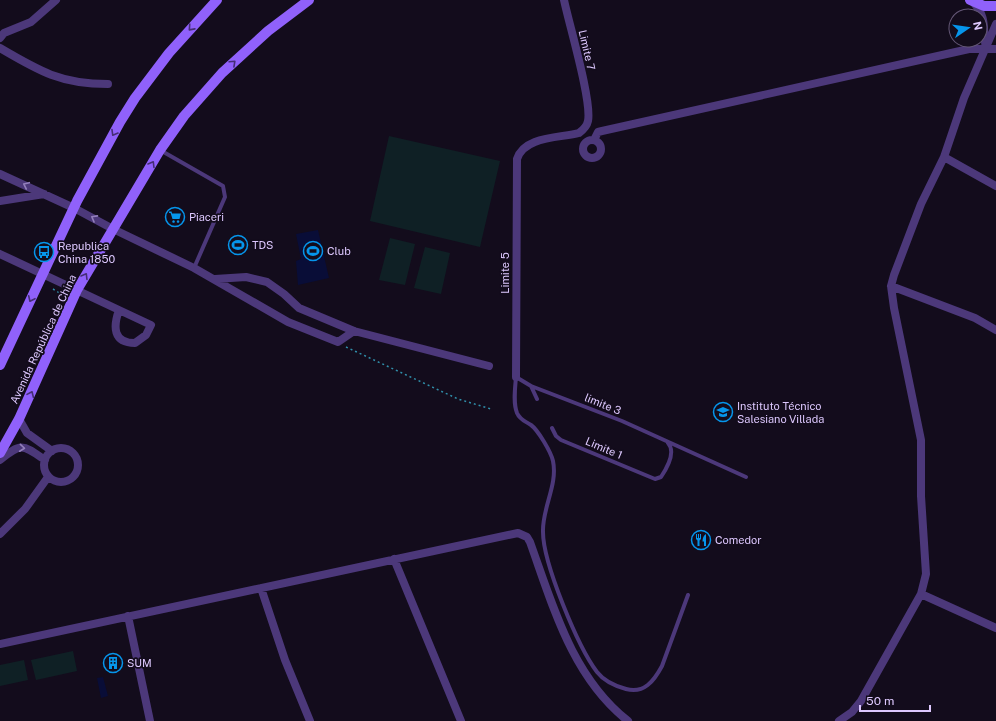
<svg xmlns="http://www.w3.org/2000/svg" width="996" height="721" viewBox="0 0 996 721" font-family="'Public Sans',sans-serif">
<rect width="100%" height="100%" fill="#130c1c"/>
<path fill="#0f2025" d="M389 136 500 161 480 247 370 221Z
M390 238 415 244 405 285 379 280Z
M425 247 450 253 441 294 414 288Z
M73 651 77 671 36 680 31 660Z
M24 660 28 680 0 686V665Z"/>
<path fill="#090d37" d="M318 230 329 278 298 285 296 261 301 259 296 234Z
M103 677 108 696 101 698 97 678Z"/>
<g fill="none" stroke-linecap="round" stroke-linejoin="round">
<path stroke="#308faa" stroke-width="1.5" stroke-dasharray="2 3" stroke-linecap="butt" d="M53 289 63 295
M346 347 458 399 491 409"/>
<path stroke="#4c387a" stroke-width="4" d="M160 150 223 186 225 197 194 268
M531 386 537 399
M552 428 556 436 561 440 655 479 661 477C667 468 676 452 668 443
M688 595 662 666C654 681 644 694 626 689 615 686 604 681 597 672 578 647 543 563 543 532 542 508 558 485 553 461 551 452 538 430 531 425 525 421 520 420 517 413 513 403 515 389 516 377L531 386 622 421 746 477"/>
<path stroke="#4c387a" stroke-width="8" d="M974 3C988 19 982 29 986 48
M0 38 4 33 31 22 56 0
M0 48C39 71 61 84 108 84
M583 149a9 9 0 1 1 18 0a9 9 0 1 1-18 0Z
M594 140 598 132 602 131 969 49H996
M944 157 996 186
M0 174 74 208 113 229 194 268 288 322 338 342 354 331
M0 201 44 194
M0 254 119 310C113 327 113 343 135 343L146 335 151 325 119 310
M215 279 246 277 267 282 284 294 299 308 354 331 489 366
M891 286 975 318 996 330
M516 377 517 159C524 136 560 138 579 133 583 130 587 126 588 121 592 101 569 24 564 0
M19 419 27 433 52 451
M44 465a17 17 0 1 1 34 0a17 17 0 1 1-34 0Z
M0 460C22 442 23 445 45 460
M0 534 25 509 48 477
M394 559 461 721
M261 588 285 660 310 721
M921 594 996 628
M128 616 150 721
M0 644 518 533 527 537 530 542C553 606 572 677 628 721
M839 721 852 712 861 701 921 594 926 574 921 496V440L894 308 891 286 894 275 921 204 944 157 964 98 996 24"/>
<path stroke="#9061fb" stroke-width="10" d="M970 0 984 6H996
M0 365 77 201 120 122 135 98 169 53 217 0
M0 453 19 419 77 290 160 150 184 116 222 73 268 31 309 0"/>
</g>
<defs><path id="oneway-chevron" d="M-2-3.5L2.5 0L-2 3.5" fill="none" stroke-width="1.6" stroke-linecap="round" stroke-linejoin="round"/></defs>
<g stroke="#452e75">
<use href="#oneway-chevron" transform="translate(191 28) rotate(132)"/>
<use href="#oneway-chevron" transform="translate(233 63) rotate(-43)"/>
<use href="#oneway-chevron" transform="translate(114 133) rotate(120)"/>
<use href="#oneway-chevron" transform="translate(152 164) rotate(-59)"/>
<use href="#oneway-chevron" transform="translate(85 276) rotate(-59)"/>
<use href="#oneway-chevron" transform="translate(31 299) rotate(115)"/>
<use href="#oneway-chevron" transform="translate(31 394) rotate(-66)"/>
</g>
<g stroke="#9480bc">
<use href="#oneway-chevron" transform="translate(26 185) rotate(-155)"/>
<use href="#oneway-chevron" transform="translate(94 218) rotate(-151)"/>
<use href="#oneway-chevron" transform="translate(22 448) rotate(6)"/>
</g>
<defs>
<symbol id="supermarket-ring" viewBox="-11 -11 22 22"><circle r="9.5" fill="#130c1c" stroke="#0695eb" stroke-width="1.5"/><path d="M-6-5.5h2.5l.6 2H6L4.5 2H-2.5L-4.4-4H-6ZM-1.5 3.2a1.3 1.3 0 1 0 .1 0ZM3 3.2a1.3 1.3 0 1 0 .1 0Z" fill="#0695eb"/></symbol>
<symbol id="stadium-ring" viewBox="-11 -11 22 22"><circle r="9.5" fill="#130c1c" stroke="#0695eb" stroke-width="1.5"/><path d="M0-5a6.5 5 0 1 0 0 10a6.5 5 0 1 0 0-10ZM-3.5-1.8h7v3.6h-7Z" fill="#0695eb"/></symbol>
<symbol id="bus-ring" viewBox="-11 -11 22 22"><circle r="9.5" fill="#130c1c" stroke="#0695eb" stroke-width="1.5"/><path d="M-5-6H5V4H4V6H2V4H-2V6H-4V4H-5ZM-3.5-4V0h7V-4ZM-3.5 1.2v1.5H-2V1.2ZM2 1.2v1.5H3.5V1.2Z" fill="#0695eb"/></symbol>
<symbol id="school-ring" viewBox="-11 -11 22 22"><circle r="9.5" fill="#130c1c" stroke="#0695eb" stroke-width="1.5"/><path d="M0-5L7-2L0 1L-7-2ZM-4 1L0 2.5L4 1V4Q0 6-4 4Z" fill="#0695eb"/></symbol>
<symbol id="restaurant-ring" viewBox="-11 -11 22 22"><circle r="9.5" fill="#130c1c" stroke="#0695eb" stroke-width="1.5"/><path d="M-5-6h1v4h1v-4h1v4h1v-4h1v5L-1.5 .5V6h-2V.5L-5-1ZM5-6V6H3V1.5H1.5Q1.5-4 5-6Z" fill="#0695eb"/></symbol>
<symbol id="building-ring" viewBox="-11 -11 22 22"><circle r="9.5" fill="#130c1c" stroke="#0695eb" stroke-width="1.5"/><path d="M-4-6H4V6H1V3H-1V6H-4ZM-2.5-4.3h1.7v1.8h-1.7ZM.8-4.3h1.7v1.8H.8ZM-2.5-1h1.7V.8h-1.7ZM.8-1h1.7V.8H.8Z" fill="#0695eb"/></symbol>
</defs>
<g fill-rule="evenodd">
<use href="#supermarket-ring" x="164" y="206" width="22" height="22"/>
<use href="#stadium-ring" x="227" y="234" width="22" height="22"/>
<use href="#stadium-ring" x="302" y="240" width="22" height="22"/>
<use href="#bus-ring" x="33" y="241" width="22" height="22"/>
<use href="#school-ring" x="712" y="401" width="22" height="22"/>
<use href="#restaurant-ring" x="690" y="529" width="22" height="22"/>
<use href="#building-ring" x="102" y="652" width="22" height="22"/>
</g>
<g text-anchor="middle" dominant-baseline="central" stroke-width="3.5" stroke-linejoin="round" paint-order="stroke">
<g font-size="11" fill="#ddc8fe" stroke="#130c1c">
<text transform="translate(587 50) rotate(77)">Limite 7</text>
<text transform="translate(505 273) rotate(-90)">Limite 5</text>
<text transform="translate(43 339) rotate(-65)">Avenida República de China</text>
<text transform="translate(603 404) rotate(22)">limite 3</text>
<text transform="translate(604 448) rotate(23)">Limite 1</text>
</g>
<g font-size="11" fill="#ddc8fe" stroke="#130c1c" text-anchor="start">
<text x="189" y="217">Piaceri</text>
<text x="252" y="245">TDS</text>
<text x="58" y="246">Republica<tspan x="58" dy="13">China 1850</tspan></text>
<text x="327" y="251">Club</text>
<text x="737" y="406">Instituto Técnico<tspan x="737" dy="13">Salesiano Villada</tspan></text>
<text x="715" y="540">Comedor</text>
<text x="127" y="663">SUM</text>
</g>
</g>
<g transform="translate(968 28) rotate(77)"><circle r="19" fill="#130c1c" stroke="#645776"/>
<path d="M0-3L7 15L0 10L-7 15Z" fill="#0695eb"/>
<text y="-6" font-size="11" font-weight="bold" text-anchor="middle" fill="#ddc8fe">N</text>
</g>
<path d="M860 705v6h70v-6" fill="none" stroke="#ddc8fe" stroke-width="2"/>
<text x="866" y="705" font-size="12" fill="#ddc8fe" stroke="#130c1c" stroke-width="3" paint-order="stroke">50 m</text>
</svg>
